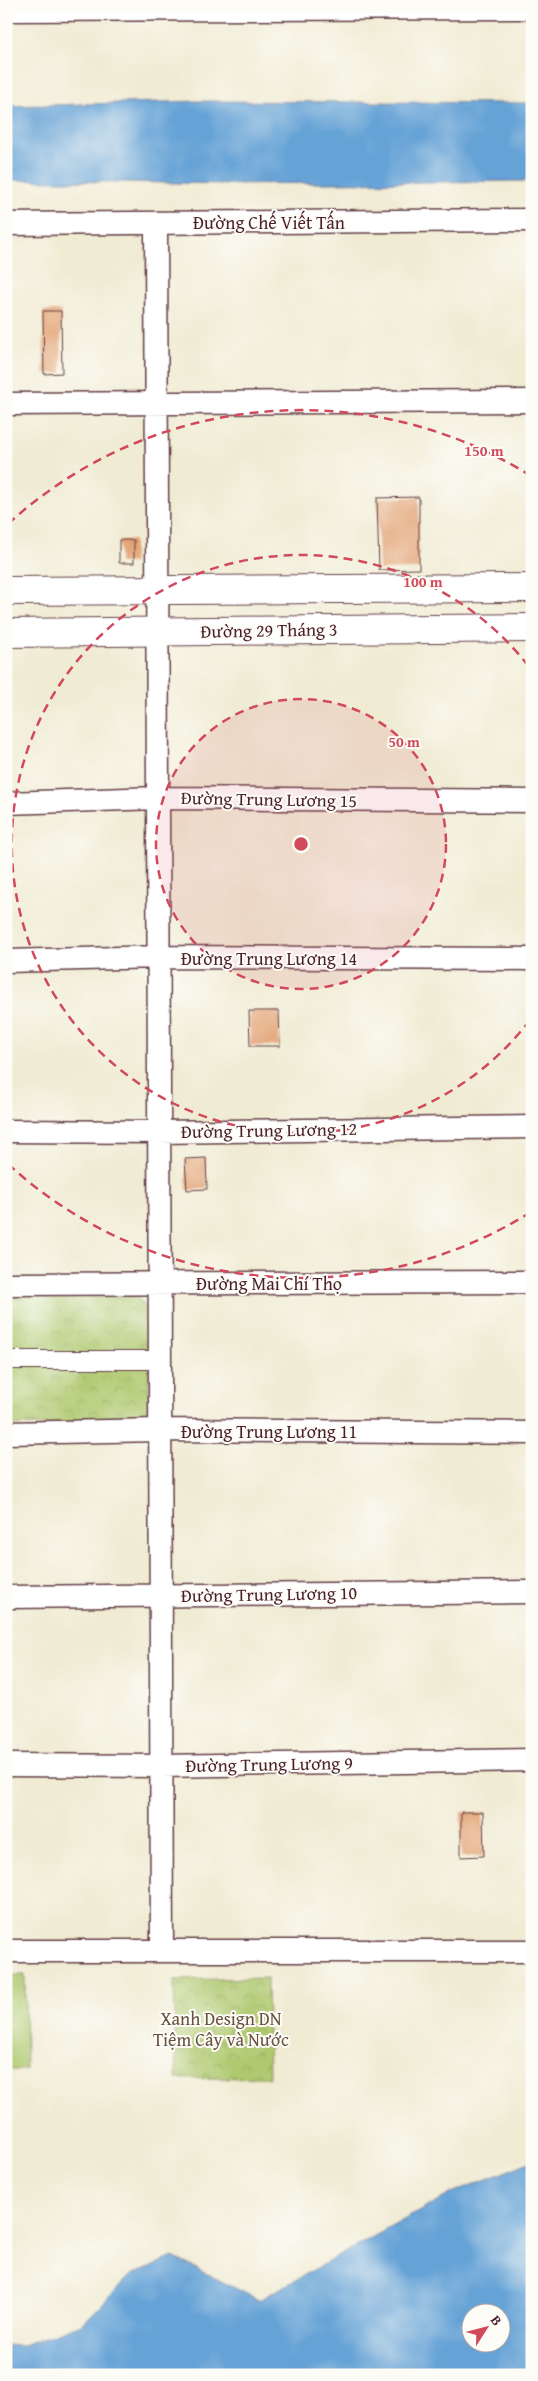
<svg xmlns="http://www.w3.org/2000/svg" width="538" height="2381" viewBox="0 0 538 2381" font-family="'Gentium Book Plus',serif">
<defs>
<pattern id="park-crowns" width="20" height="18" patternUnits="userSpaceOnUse" patternTransform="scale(1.25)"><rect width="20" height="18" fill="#afc96f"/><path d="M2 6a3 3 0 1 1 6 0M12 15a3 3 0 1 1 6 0" fill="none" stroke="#98ac60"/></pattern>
</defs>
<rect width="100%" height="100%" fill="#fdfcf7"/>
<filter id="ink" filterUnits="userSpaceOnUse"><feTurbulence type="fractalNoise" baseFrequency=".02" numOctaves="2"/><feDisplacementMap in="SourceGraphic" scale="10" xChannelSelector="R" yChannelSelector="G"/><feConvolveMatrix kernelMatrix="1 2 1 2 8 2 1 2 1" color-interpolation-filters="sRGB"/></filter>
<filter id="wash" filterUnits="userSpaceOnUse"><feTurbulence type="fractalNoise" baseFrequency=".0096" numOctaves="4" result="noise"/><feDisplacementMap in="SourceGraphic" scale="20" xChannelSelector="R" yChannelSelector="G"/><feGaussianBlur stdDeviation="1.12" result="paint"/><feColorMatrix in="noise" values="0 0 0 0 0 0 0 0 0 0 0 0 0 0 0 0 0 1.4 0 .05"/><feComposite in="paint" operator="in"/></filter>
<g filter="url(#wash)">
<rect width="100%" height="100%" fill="#f0ebd3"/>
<path fill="#afc96f" stroke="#7c744d" d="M6 1975H25L26 2070H6Z"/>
<path fill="url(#park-crowns)" stroke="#7c744d" d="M125 1293C138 1296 142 1301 148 1312L149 1405 141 1422 6 1426V1294Z
M267 1978 269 2077 176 2079 174 1980Z"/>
<path fill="#65a2d6" stroke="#586080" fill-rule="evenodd" d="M199 101 532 103V181L229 184 6 180V106Z
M532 2161V2375H6V2345L20 2346 82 2324 131 2275 173 2257 259 2300 454 2192ZM470 2314H500V2344H470Z"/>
<g id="blocks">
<path fill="#e2a172" d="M43 311H61L62 373 44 374Z
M419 497V569L379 570 377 498Z
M119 540H134V563H119Z
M249 1011H279L280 1046H250Z
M206 1158 207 1189 187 1190 185 1159Z
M461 1812H483L484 1856 461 1857Z"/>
</g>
</g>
<g filter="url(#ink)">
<use href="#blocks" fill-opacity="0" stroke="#633e44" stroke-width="1"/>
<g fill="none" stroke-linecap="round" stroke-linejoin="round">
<defs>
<path id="pedestrian" d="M6 1360H160"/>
<path id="minor" d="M6 10 532 8
M156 223 162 1951
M6 224 532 220
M6 404 532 401
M6 803 158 798 532 801
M6 961 158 957 532 959
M6 1131 159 1132 532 1127
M6 1284 532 1282
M6 1433 160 1430 532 1433
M6 1597 532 1592
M6 1765 161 1766 532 1760
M6 1951H532"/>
<path id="tertiary" d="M6 591 532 588
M6 633 532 628"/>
</defs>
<use href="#pedestrian" stroke="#633e44" stroke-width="20"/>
<use href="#minor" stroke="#633e44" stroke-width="25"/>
<use href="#tertiary" stroke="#633e44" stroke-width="30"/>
<use href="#pedestrian" stroke="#fff" stroke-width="18"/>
<use href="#minor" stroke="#fff" stroke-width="22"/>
<use href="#tertiary" stroke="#fff" stroke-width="28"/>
</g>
</g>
<circle cx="301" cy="844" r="145" fill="#d1495b" fill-opacity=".12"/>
<g fill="none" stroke="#d1495b" stroke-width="2.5" stroke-dasharray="9 6">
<circle cx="301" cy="844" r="145"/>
<path d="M530 1020A289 289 0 1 1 530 668"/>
<path d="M531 1212A434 434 0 0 1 8 1164M8 524A434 434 0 0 1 531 476"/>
</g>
<g text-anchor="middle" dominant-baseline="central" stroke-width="4" stroke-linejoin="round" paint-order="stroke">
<g font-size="18" fill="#4a1f2b" stroke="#fdfcf7">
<text x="269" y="222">Đường Chế Viết Tấn</text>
<text transform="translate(269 630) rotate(-1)">Đường 29 Tháng 3</text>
<text transform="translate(269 799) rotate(1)">Đường Trung Lương 15</text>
<text x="269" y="958">Đường Trung Lương 14</text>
<text transform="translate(269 1130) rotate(-1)">Đường Trung Lương 12</text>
<text x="269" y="1283">Đường Mai Chí Thọ</text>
<text x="269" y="1431">Đường Trung Lương 11</text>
<text transform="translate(269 1594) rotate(-1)">Đường Trung Lương 10</text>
<text transform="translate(269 1764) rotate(-1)">Đường Trung Lương 9</text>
</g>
<g font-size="18" fill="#68523f" stroke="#fdfcf7">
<text x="221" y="2018">Xanh Design DN<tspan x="221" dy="21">Tiệm Cây và Nước</tspan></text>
</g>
</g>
<circle cx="301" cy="844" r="8" fill="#d1495b" stroke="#fdfcf7" stroke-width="2.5"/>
<g font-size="15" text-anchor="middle" font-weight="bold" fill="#d1495b" stroke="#fdfcf7" stroke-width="4" stroke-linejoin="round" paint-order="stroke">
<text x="484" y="456">150 m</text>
<text x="423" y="587">100 m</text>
<text x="404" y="747">50 m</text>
</g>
<rect width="538" height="2381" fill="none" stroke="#fdfcf7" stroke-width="25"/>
<g transform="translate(486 2328) rotate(54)"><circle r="24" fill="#fdfcf7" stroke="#b5a4a5"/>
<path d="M0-4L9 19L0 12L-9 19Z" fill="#d1495b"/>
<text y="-8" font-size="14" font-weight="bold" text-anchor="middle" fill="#4a1f2b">B</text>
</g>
</svg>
